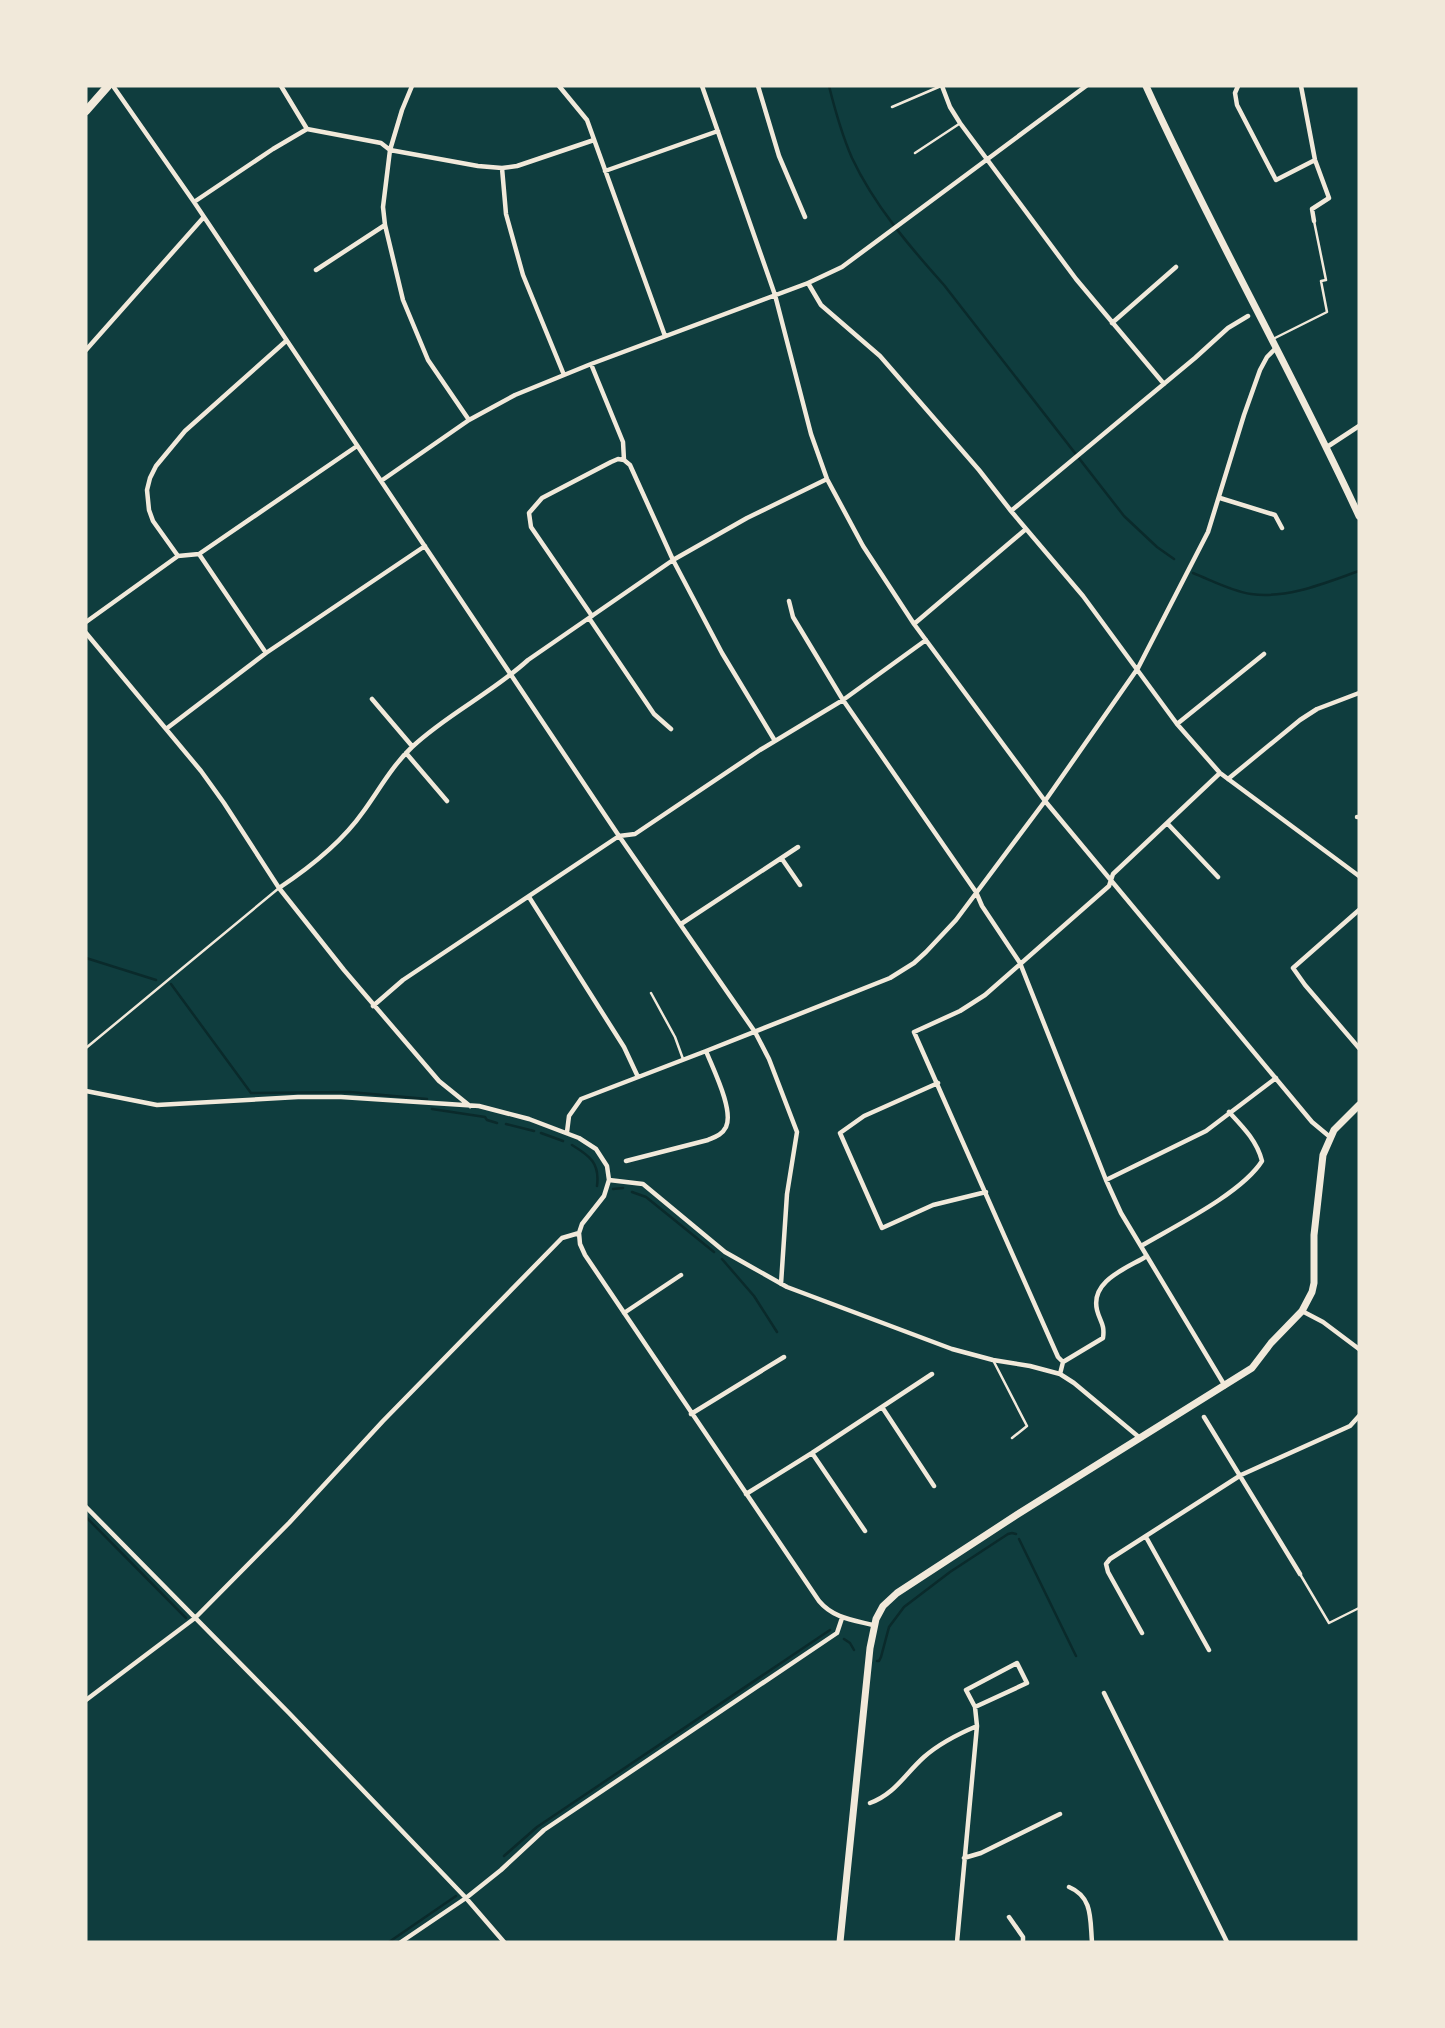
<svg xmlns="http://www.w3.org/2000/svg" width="1445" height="2028" viewBox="0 0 1445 2028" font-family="'Noto Sans',sans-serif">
<rect width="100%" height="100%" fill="#0f3d3e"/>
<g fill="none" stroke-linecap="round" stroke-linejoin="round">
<path stroke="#0a2a2b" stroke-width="2.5" d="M829 86C835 110 842 135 852 158 874 205 910 247 944 285L1124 516 1157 547 1174 559
M1193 573C1211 580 1231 591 1251 594 1288 599 1325 583 1359 571
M86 958 156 980
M171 984 251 1093 350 1092 427 1099
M432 1109 485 1117 487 1120 497 1123
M506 1124 534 1131
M541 1133 563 1141
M572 1145C590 1156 600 1163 597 1186
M613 1189 623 1188
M632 1192 646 1197 714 1252
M722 1259 754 1296 777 1332
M86 1517 186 1618
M1019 1539 1076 1656
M844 1639 850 1643 854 1650
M877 1661H879L881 1657 889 1627 904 1607 950 1572 1008 1534 1012 1533 1016 1534
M504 1856 537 1827 830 1630
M389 1942 456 1896"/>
<path stroke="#f1e9da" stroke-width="2.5" d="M892 107 941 86
M915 153 959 124
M1273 339 1327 312 1321 281 1326 280 1314 221
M651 993 675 1037 683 1059
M86 1048 279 888
M993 1360 1027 1426 1012 1438
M1300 1574 1329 1623 1359 1608"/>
<path stroke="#f1e9da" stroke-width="4.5" d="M113 86 194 202 619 836 755 1032 769 1059 797 1132 787 1194 781 1284
M281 86 307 129
M412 86 402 110 390 150 383 207 385 225 403 300 428 360 469 420
M559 86 587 120 665 336
M702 86 775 295 811 434 827 479 863 546 914 624 1045 801 1312 1122 1330 1137
M758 86 779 156 805 217
M942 86 950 107 960 123 1076 279 1164 384
M1238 86 1235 93 1237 105 1276 180 1315 160
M1301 86 1315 160 1329 198 1312 209 1314 221
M502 168 506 214 523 275 564 375
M605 171 718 131
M194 202 273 149 307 129 381 143 390 150 478 166 502 168 517 166 594 140
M316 270 385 225
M808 283 821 305 880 356 979 470 1011 511 1083 596 1177 724 1220 773 1359 876
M1112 323 1176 267
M286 341 185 431 156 466 150 478 147 490 149 510 153 521 178 556 199 554 357 446
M86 350 203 218
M591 364 623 442 624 460 630 465 673 560 722 653 775 741
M1327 447 1359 426
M381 481 469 420 515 395 591 364 808 283 842 267 1086 86
M1220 498 1275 515 1282 528
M1011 511 1195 358 1228 328 1248 316
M199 554 266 653
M789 601 793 617 843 700 976 892 982 906 1020 963 1106 1180 1121 1213 1225 1386
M592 616 531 527 529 513 542 498 611 462 618 459 624 460
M589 618 654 714 671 729
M86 622 178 556
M914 624 1026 529
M86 633 201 771 224 803 279 888 344 970 439 1081 470 1106
M372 699 412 746
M1177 724 1264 654
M166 729 266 653 425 546
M406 753 447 801
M1228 779 1300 720 1317 709 1359 693
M1357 817H1359
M1167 823 1218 877
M782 859 800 885
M279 888C309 868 342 842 363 812 379 790 392 766 412 747 447 714 492 693 528 660L673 560 747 518 827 479
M529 897 624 1047 638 1077
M1359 910 1293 968 1305 985 1359 1048
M681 924 798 847
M373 1006 403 980 619 836 635 834 760 750 843 700 926 640
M938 1083 864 1116 840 1133 882 1228 933 1205 986 1192
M86 1091 157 1105 298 1097H341L402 1101 479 1106 529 1119 579 1138 596 1149 607 1166 609 1180 604 1196 582 1224 579 1233 580 1244 585 1255 819 1601C833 1618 853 1620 873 1625
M567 1132 569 1116 581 1099 706 1051 890 978 914 963 926 952 956 920 1045 801 1138 668 1208 532 1244 415 1260 370 1267 357 1276 348
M626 1161 708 1140C715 1137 722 1135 726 1127 734 1110 713 1069 706 1051
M609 1180 643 1184 725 1252 787 1287 952 1349 993 1360 1030 1366 1060 1374 1074 1383 1140 1438
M1106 1180 1206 1131 1276 1078
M1141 1246C1175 1226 1242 1193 1262 1161 1257 1141 1243 1127 1229 1112
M1302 1311 1323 1322 1359 1349
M624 1313 681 1275
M1063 1362 1103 1338C1105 1324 1100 1322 1097 1310 1090 1280 1128 1268 1147 1256
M1060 1374 1063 1362 1058 1357 914 1032 960 1011 985 995 1109 886 1113 874 1220 773
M882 1407 934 1486
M691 1414 784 1357
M1204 1417 1300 1574
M812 1453 865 1531
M746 1494 812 1453 932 1374
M86 1507 289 1713 466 1898 504 1942
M1146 1537 1209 1650
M1142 1633 1108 1572 1106 1564 1110 1559 1241 1475 1350 1426 1359 1416
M1104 1693 1227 1942
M86 1700 195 1618 289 1523 383 1421 562 1238 579 1233
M870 1803C895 1794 905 1774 924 1757 940 1743 958 1734 977 1726
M964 1858 981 1853 1060 1814
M1069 1887C1093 1897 1090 1919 1092 1942
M1009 1917 1023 1937V1942
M401 1942 466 1898 501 1870 544 1830 837 1633 842 1618
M957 1942 977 1726 975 1707 966 1690 1017 1663 1027 1683 975 1707"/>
<path stroke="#f1e9da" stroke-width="7" d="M1146 86C1212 231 1292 371 1359 516
M840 1942 870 1648 876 1619 883 1606 897 1593 1018 1514 1252 1368 1271 1343 1302 1311 1312 1292 1314 1283V1235L1323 1155 1334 1130 1359 1105"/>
<path stroke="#f1e9da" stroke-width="8" d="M86 111 108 86"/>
</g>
<rect width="1445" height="2028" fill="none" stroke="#f1e9da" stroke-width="175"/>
</svg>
